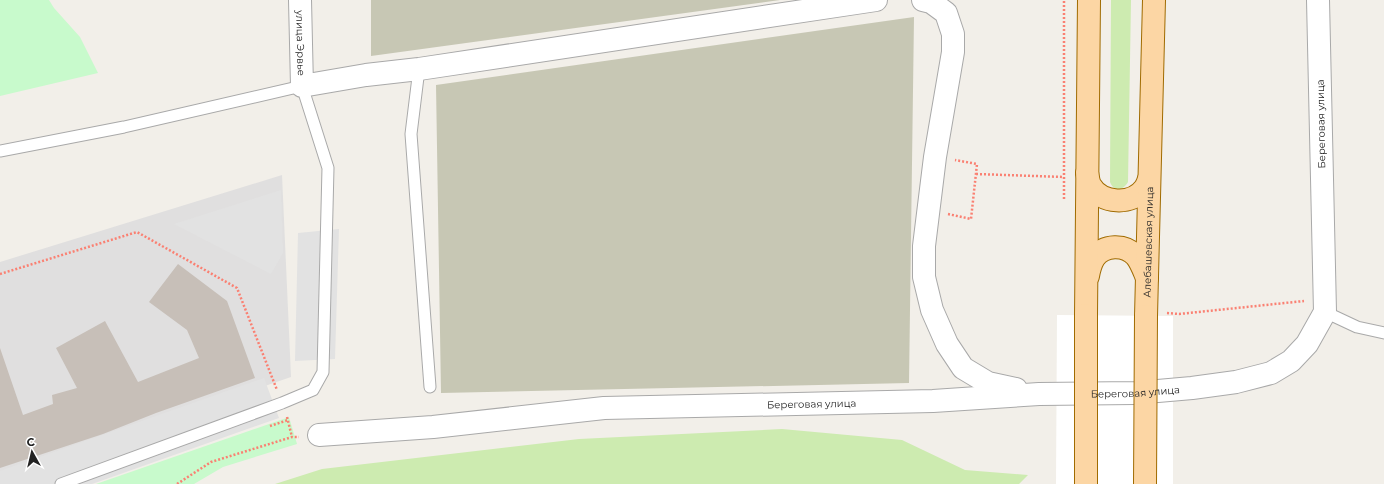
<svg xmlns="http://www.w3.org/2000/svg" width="1384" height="484" viewBox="0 0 1384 484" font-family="Montserrat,sans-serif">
<rect width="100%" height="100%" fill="#f2efe9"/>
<path fill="#e0dfdf" d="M282 175 291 377 0 477V262Z"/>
<path fill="#c7c7b4" d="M371 0H780L371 56Z
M914 17 909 383 441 393 436 85Z"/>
<path fill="#cdebb0" d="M1111 0H1131L1128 182C1123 191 1114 192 1110 182Z
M782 429 902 440 965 470 1028 475 1019 484H275L322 469 579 439Z"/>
<path fill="#c8facc" d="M0 0H49L54 8 80 37 98 73 0 96Z
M289 417 297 444 223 467 194 484H96Z"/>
<path fill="#e2e2e2" d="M281 190 283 253 271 274 174 224Z
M339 229 335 359 295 361 298 233Z
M264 378 279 418 92 484H0V471Z"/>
<path fill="#fff" d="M1057 315 1173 316V484H1056Z"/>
<path fill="#c7bfb8" d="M178 264 227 301 255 378 156 413 103 434 0 468V348L23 415 53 404 52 395 77 388 56 348 105 321 138 382 199 358 187 330 149 302Z"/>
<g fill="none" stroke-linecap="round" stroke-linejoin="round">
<defs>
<path id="service" d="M419 69 411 134 430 387
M0 151 124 127 302 86 328 168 323 372 313 390 282 403 61 484
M1325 312 1357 327 1384 333"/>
<g id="minor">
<path id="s1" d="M300 0 302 86 366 75 419 69 876 0"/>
<path d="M923 0 931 2 946 13 953 34V52L935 157 924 246V277L932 310 947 344 963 368 988 383 1016 389"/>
<path id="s2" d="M319 435 433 427 604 408 933 401 1039 394 1135 393 1192 388 1236 382 1271 373 1291 361 1307 344 1325 312 1318 0"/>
</g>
<g id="primary">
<path d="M1087 173C1088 176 1088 181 1090 185 1101 204 1132 206 1145 188 1147 185 1148 182 1149 179"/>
<path d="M1088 276C1089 270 1091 263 1094 258 1104 244 1125 244 1136 256 1141 262 1144 271 1147 278"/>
<path d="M1086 315 1089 0"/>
<path id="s3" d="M1146 316 1154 0"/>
</g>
</defs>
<use href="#service" stroke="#a9a9a9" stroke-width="13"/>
<use href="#minor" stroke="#a9a9a9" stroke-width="24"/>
<use href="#primary" stroke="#a06b00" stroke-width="24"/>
<path stroke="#fa8072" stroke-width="2.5" stroke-dasharray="2 2" stroke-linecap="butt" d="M976 174 1064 177
M1064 199V0
M948 214 971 219 977 164 955 160
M0 274 137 232 237 288 277 390
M1167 313 1179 314 1304 301
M287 417 292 437
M270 426 288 420
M177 484 211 462 292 437H299"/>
<use href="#service" stroke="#fff" stroke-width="11"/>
<use href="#minor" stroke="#fff" stroke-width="22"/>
<use href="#primary" stroke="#fcd6a4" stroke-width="22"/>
<defs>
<path id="primary-bridge" d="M1086 484V315
M1145 484 1146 316"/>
</defs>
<use href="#primary-bridge" stroke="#a06b00" stroke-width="24" stroke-linecap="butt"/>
<use href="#primary-bridge" stroke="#fcd6a4" stroke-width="22"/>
</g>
<g text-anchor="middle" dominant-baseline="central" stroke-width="4" stroke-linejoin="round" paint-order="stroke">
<g font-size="10" fill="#222" stroke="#fff">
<text stroke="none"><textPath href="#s1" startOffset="43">улица Эрвье</textPath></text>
<text transform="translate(1321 124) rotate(-91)">Береговая улица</text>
<text stroke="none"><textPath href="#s3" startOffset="74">Алебашевская улица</textPath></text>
<text stroke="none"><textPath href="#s2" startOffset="818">Береговая улица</textPath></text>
<text stroke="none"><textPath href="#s2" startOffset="494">Береговая улица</textPath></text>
</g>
</g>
<g transform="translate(32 452) rotate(352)" stroke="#ffffff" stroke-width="3" paint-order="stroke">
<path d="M0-3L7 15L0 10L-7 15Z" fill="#222222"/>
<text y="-6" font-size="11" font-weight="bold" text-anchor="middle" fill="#222222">С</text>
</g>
</svg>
